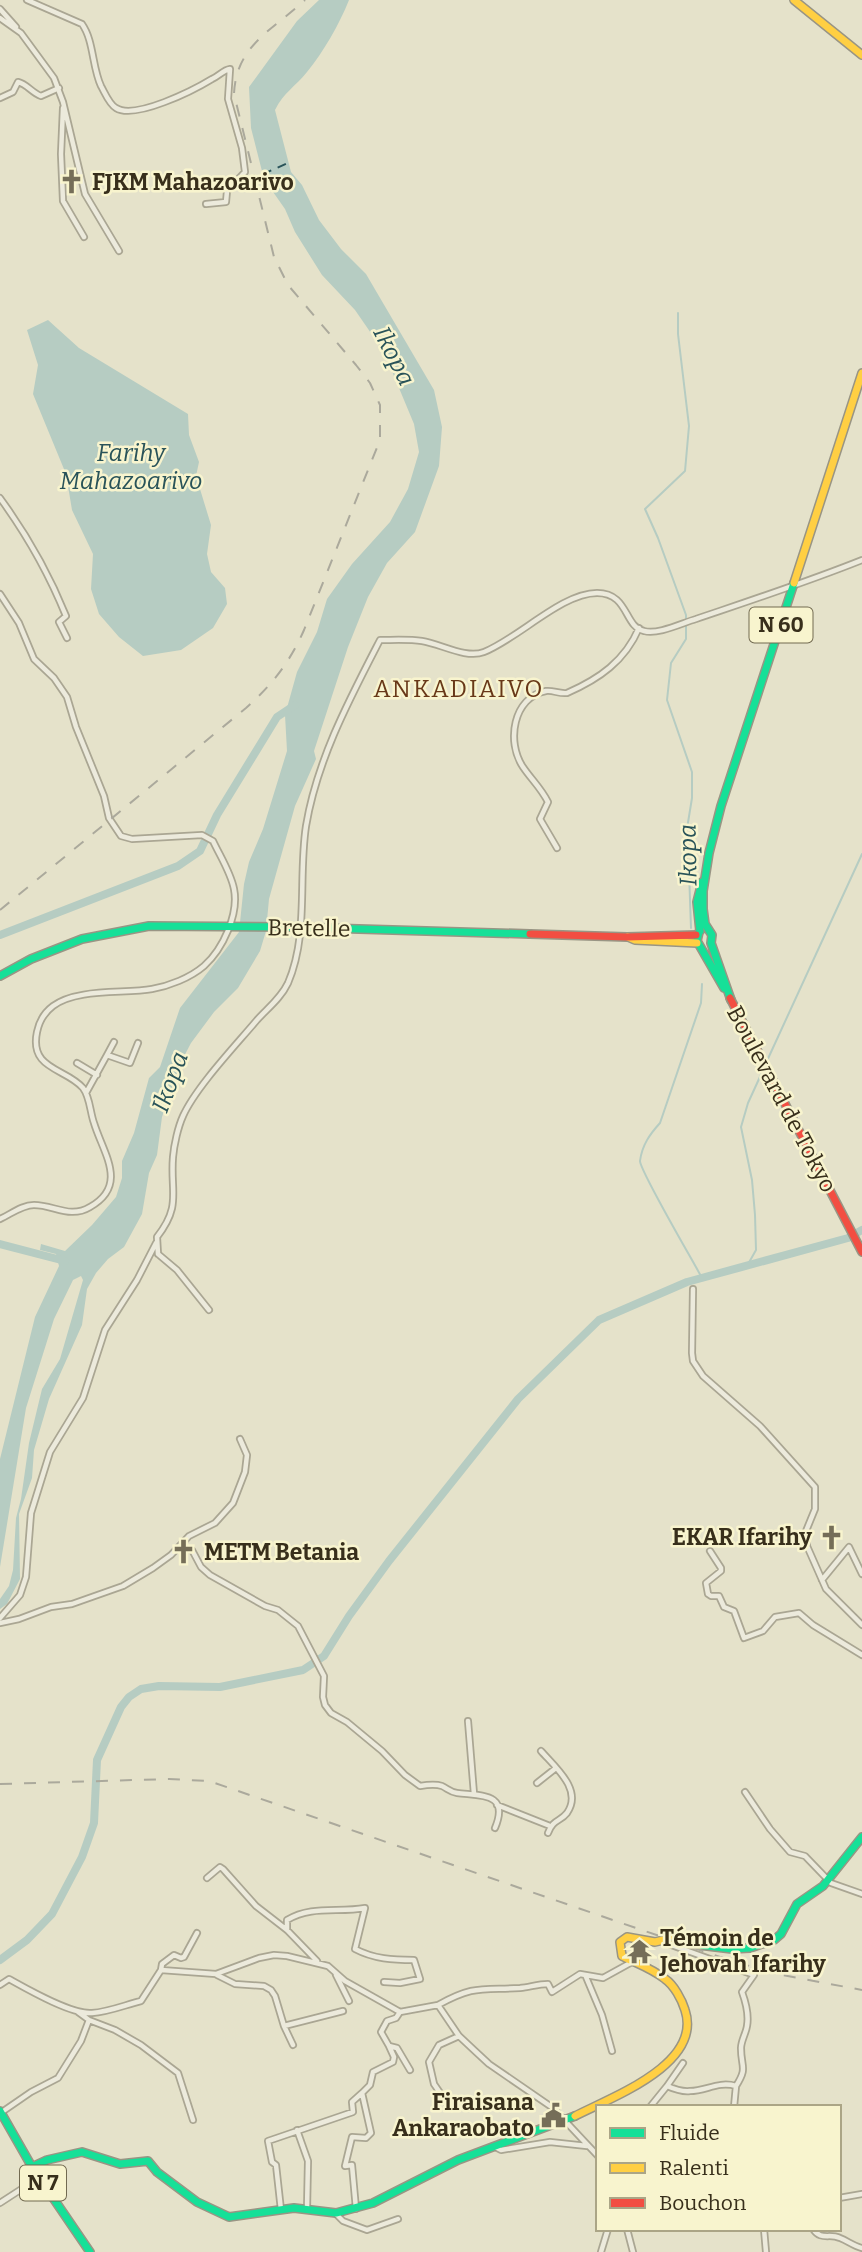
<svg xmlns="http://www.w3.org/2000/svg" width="862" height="2252" viewBox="0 0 862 2252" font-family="Bitter,serif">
<rect width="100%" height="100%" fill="#e5e2ca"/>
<path fill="#b6ccc2" d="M319 0H349C339 25 324 51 307 72 295 87 284 92 275 110L291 172 302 185 319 220 341 249 366 274 434 390 442 427 439 466 415 532 387 563 368 597 348 647 314 751 316 759 295 806 269 899 266 931 260 951 238 988 214 1012 191 1043 180 1064 162 1117 157 1155 149 1173 142 1214 124 1247 108 1259 96 1273 87 1289 82 1325 49 1399 34 1450 32 1478 19 1514 20 1579 7 1604 0 1609V1599L9 1586 13 1570 16 1518 21 1499 29 1443 42 1389 60 1359 83 1280 81 1276 73 1280 54 1319 26 1408 0 1567V1459L35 1317 59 1266 56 1254 40 1250 41 1244 65 1251 92 1225 116 1197 122 1178V1161L134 1133 149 1078 160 1067 180 1008 239 932 244 884 249 862 263 829 287 751 285 715 297 672 317 632 327 599 352 564 390 522 408 489 419 452 414 424 384 352 355 310 322 275 295 232 285 209 264 179 251 128 249 87 297 21Z
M48 320 79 348 188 414 189 435 199 462 196 476 211 525 207 554 211 572 225 588 227 604 213 628 181 650 143 656 119 637 99 614 91 589 93 554 72 510 66 474 33 394 38 365 27 330Z"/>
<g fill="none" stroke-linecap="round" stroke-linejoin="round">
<path stroke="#b6ccc2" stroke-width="2" d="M678 313V334L689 426 685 471 645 509 658 538 686 615V639L671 663 667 700 692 772V798L684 847 689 871 691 928
M766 1063 862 854
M747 1266 756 1250 755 1215 752 1180 741 1127 748 1103 764 1068
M702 1278C693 1261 640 1171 640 1161 642 1145 650 1134 660 1123L701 1003 702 984"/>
<path stroke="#b6ccc2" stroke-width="8" d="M0 935 178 866 200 851 217 815 277 717 295 705
M0 1244 65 1261
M0 1960 27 1940 52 1914 82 1857 94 1823 97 1760 121 1707 129 1697 141 1689 159 1686 220 1687 303 1670 324 1656 349 1616 389 1561 518 1399 599 1320 687 1282 848 1238 862 1230"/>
<path stroke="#295359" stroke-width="2" stroke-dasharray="9 7" stroke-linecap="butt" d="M263 174 288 163"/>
<defs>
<path id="street" d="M27 0 82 24C94 41 92 67 101 86 105 93 109 104 116 108 135 120 194 90 212 79 219 76 223 70 230 69L228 99 242 148 245 172 227 191 226 202 206 204
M0 9 16 27
M0 18 21 33 54 78 63 102 85 194 119 251
M0 98 13 92 18 82C27 84 32 93 41 96L59 88
M63 108 61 154 63 201 84 237
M0 498C27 535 49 574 66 616L59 622 67 638
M0 594 19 623 34 659 54 678 67 697 76 727 104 796 109 818 121 836 132 839 202 835 213 841C220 856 231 873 234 889 239 914 223 949 204 966 190 978 169 986 152 989 124 994 77 988 53 1006 45 1012 39 1022 37 1032 29 1070 66 1068 83 1088 90 1097 90 1112 94 1123 103 1153 129 1185 90 1207 70 1219 54 1205 34 1205 22 1205 11 1214 0 1219
M557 848 540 819 548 802C541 788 531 779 523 767 506 742 513 697 546 691 553 690 559 694 567 693 599 679 625 661 639 628
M107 1055 114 1042
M77 1063 97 1075
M86 1093 107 1055 130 1063 138 1043
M158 1254 157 1237C182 1205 170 1192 173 1157 174 1145 178 1127 183 1116 196 1087 236 1045 257 1020 268 1008 281 998 288 983 309 934 298 878 306 826 317 760 349 700 380 640 393 640 409 639 422 641 441 644 466 659 484 652 519 638 562 593 597 593 629 593 624 627 644 631 658 635 682 623 696 619 752 600 807 582 862 560
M158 1254 177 1270 209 1310
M693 1289 692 1353 693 1361 703 1376 760 1426 815 1487V1509L806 1531 807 1546 826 1589 862 1625
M181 1545 184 1549 192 1550 201 1567 210 1575 265 1606 278 1610 298 1626 324 1676 323 1697 325 1705 331 1713 347 1722 382 1751 405 1775 420 1786C426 1785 436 1784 442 1786 448 1789 450 1792 457 1793 480 1796 510 1792 495 1828
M710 1551 721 1568V1571L706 1583 708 1594 711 1596H719L724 1607 734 1611 744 1638 763 1631 775 1617 799 1613 813 1625 862 1655
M822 1580 849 1547 862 1574
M0 1618 20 1595 26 1577 31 1513 50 1452 83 1398 105 1330 137 1280 156 1243 157 1245
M0 1623 19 1619 51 1607 72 1604 123 1586 153 1568 171 1555 189 1536 215 1523 233 1503 245 1472 247 1455 240 1439
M468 1721 474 1794
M541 1751C556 1768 583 1790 567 1813 560 1822 553 1819 548 1833
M537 1783 556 1768
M745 1792 770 1829 790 1852 805 1856 831 1883 862 1894
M497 1805 550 1826
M207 1878 220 1867 223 1869 256 1906 287 1930 317 1961
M287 1930V1920C312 1905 338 1913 365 1908L355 1949C374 1959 393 1960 414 1960L420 1979 400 1983 384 1982
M663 1942 754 1975 742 1992C746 2003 749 2015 747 2026 746 2033 741 2041 741 2048 741 2068 748 2067 736 2086
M161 1970 162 1964 174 1955 181 1958 184 1957 197 1933
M217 1975 235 1984 264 1986 271 1990 275 1996 284 2026
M336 1975 349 2001
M586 1977 602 2015 612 2051
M0 1985 9 1979C27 1989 72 2015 92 2013 108 2012 125 2005 141 2001L161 1970 216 1974 259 1958 274 1955 287 1956 328 1966 345 1981 400 2012 438 2005 459 2036 475 2051 489 2064 553 2108 598 2156
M438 2005C474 1985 481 1990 520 1988 530 1987 538 1984 548 1984L552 1992 580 1974 603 1978 632 1962
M78 2012 89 2020 115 2030 141 2045 178 2073 193 2120
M400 2012 396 2018 387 2021 381 2032 389 2046 397 2048 410 2070
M293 2045 284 2026 343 2011
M683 2063 667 2086C674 2089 682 2092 690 2091 706 2091 718 2081 736 2086L734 2107
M447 2103 434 2084 429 2062 439 2045 459 2036
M650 2107 667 2086
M2 2112 31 2092 58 2078 81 2041 89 2020
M297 2130 308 2161 307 2209
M495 2147 501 2150 550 2142 587 2146
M839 2198 862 2194
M0 2203 40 2177
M356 2209 352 2165 345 2166 352 2137 366 2138 371 2133 362 2093 370 2085 373 2072 393 2062 394 2057 389 2046
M281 2210 276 2165 272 2162 268 2141 353 2112 352 2102 362 2093
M336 2214 343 2221 367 2230 398 2219
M627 2229 633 2252
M764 2229 766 2252
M813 2229C821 2241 829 2233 840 2238 848 2241 853 2246 862 2248
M601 2252 608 2229"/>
<path id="fast" d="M700 931 697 902 702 882
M699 932 697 941 724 988
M0 976 31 959 82 939 149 926 292 927 530 934
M731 1000 711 943 712 935 705 924 703 909V891L709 853 721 806 794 583
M699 1945 732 1949 750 1948 774 1940 781 1934 797 1904 823 1886 862 1837
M0 2111 32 2167 90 2252
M32 2167 47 2160 82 2152 120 2164 148 2161 157 2172 197 2202 229 2217 294 2208 336 2213 373 2203 458 2160 575 2116"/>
<path id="slow" d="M794 0 862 55
M794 583 862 373
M628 937 635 940 697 943
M575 2116C612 2097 703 2064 685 2010 682 2000 674 1985 665 1979 653 1969 636 1963 622 1956L620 1942 627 1937 655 1942 672 1938 699 1945"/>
<path id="jam" d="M530 934 627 937 696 935
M730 998 862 1252"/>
</defs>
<use href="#street" stroke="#aaa693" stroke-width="8"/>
<use href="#fast" stroke="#999584" stroke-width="10"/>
<use href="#slow" stroke="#999584" stroke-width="10"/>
<use href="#jam" stroke="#999584" stroke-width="10"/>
<use href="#street" stroke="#eceadc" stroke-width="4.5"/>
<use href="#fast" stroke="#16e098" stroke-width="7"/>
<use href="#slow" stroke="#ffcf43" stroke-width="7"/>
<use href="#jam" stroke="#f24e42" stroke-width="7"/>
<path stroke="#aba99c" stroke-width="2" stroke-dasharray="12 12" stroke-linecap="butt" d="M0 910 246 708C272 685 290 662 304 630L380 440V405L370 383 356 365 288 285 274 257 234 94C236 45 273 30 305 0
M0 1784 169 1779 209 1781 729 1960 777 1974 862 1990"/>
</g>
<defs>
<symbol id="church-bare" viewBox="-9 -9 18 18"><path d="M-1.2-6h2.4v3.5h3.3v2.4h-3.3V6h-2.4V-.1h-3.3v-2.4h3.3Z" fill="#756e58" stroke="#f8f4ce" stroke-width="2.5" paint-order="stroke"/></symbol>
<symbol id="temple-bare" viewBox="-9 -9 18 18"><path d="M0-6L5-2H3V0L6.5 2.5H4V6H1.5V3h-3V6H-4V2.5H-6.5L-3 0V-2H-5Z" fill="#756e58" stroke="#f8f4ce" stroke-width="2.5" paint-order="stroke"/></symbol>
<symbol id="civic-bare" viewBox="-9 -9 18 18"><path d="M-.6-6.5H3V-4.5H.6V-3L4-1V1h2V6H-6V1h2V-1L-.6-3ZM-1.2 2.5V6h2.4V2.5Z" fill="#756e58" stroke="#f8f4ce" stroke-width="2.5" paint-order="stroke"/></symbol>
</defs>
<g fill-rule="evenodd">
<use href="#church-bare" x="54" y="164" width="35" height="35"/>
<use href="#church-bare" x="814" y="1520" width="35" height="35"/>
<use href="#church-bare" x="166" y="1534" width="35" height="35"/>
<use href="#temple-bare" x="622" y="1934" width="35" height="35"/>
<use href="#civic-bare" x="536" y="2098" width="35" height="35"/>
</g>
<g text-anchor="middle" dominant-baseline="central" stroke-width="5" stroke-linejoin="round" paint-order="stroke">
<g fill="#f8f4ce" stroke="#726a51" stroke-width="2">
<rect x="749.5" y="607.5" width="63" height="35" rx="5"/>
<rect x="20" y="2165.5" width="46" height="35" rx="5"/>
</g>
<g font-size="21" font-weight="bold" fill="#382f1b">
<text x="781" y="625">N 60</text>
<text x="43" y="2183">N 7</text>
</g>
<g font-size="23" font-weight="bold" fill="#382f1b" stroke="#f8f4ce" text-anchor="start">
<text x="92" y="182">FJKM Mahazoarivo</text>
<text x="812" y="1537" text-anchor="end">EKAR Ifarihy</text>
<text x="204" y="1552">METM Betania</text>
<text x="660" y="1938">Témoin de<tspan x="660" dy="26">Jehovah Ifarihy</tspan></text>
<text x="534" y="2102" text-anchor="end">Firaisana<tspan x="534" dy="26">Ankaraobato</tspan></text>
</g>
<g font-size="23" fill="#382f1b" stroke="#f8f4ce">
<text transform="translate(309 928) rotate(1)">Bretelle</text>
<text transform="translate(782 1099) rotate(62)">Boulevard de Tokyo</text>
</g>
<g font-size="24" font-style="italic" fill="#295359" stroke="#f8f4ce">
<text transform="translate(394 356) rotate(63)">Ikopa</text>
<text x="131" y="453">Farihy<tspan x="131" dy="28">Mahazoarivo</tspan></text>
<text transform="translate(688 855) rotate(-91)">Ikopa</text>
<text transform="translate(170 1082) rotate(-70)">Ikopa</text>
</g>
<g font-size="24" letter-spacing="2" fill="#683818" stroke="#f8f4ce">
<text x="459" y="689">ANKADIAIVO</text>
</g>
</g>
<rect x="596" y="2105" width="245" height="126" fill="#f8f4ce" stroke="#aba586" stroke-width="2"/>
<rect x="610" y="2128" width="35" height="10" fill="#16e098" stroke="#aba586" stroke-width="2"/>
<text x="659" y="2140" font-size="21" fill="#382f1b">Fluide</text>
<rect x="610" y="2163" width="35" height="10" fill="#ffcf43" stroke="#aba586" stroke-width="2"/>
<text x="659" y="2175" font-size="21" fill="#382f1b">Ralenti</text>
<rect x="610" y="2198" width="35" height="10" fill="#f24e42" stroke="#aba586" stroke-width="2"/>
<text x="659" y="2210" font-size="21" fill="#382f1b">Bouchon</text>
</svg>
